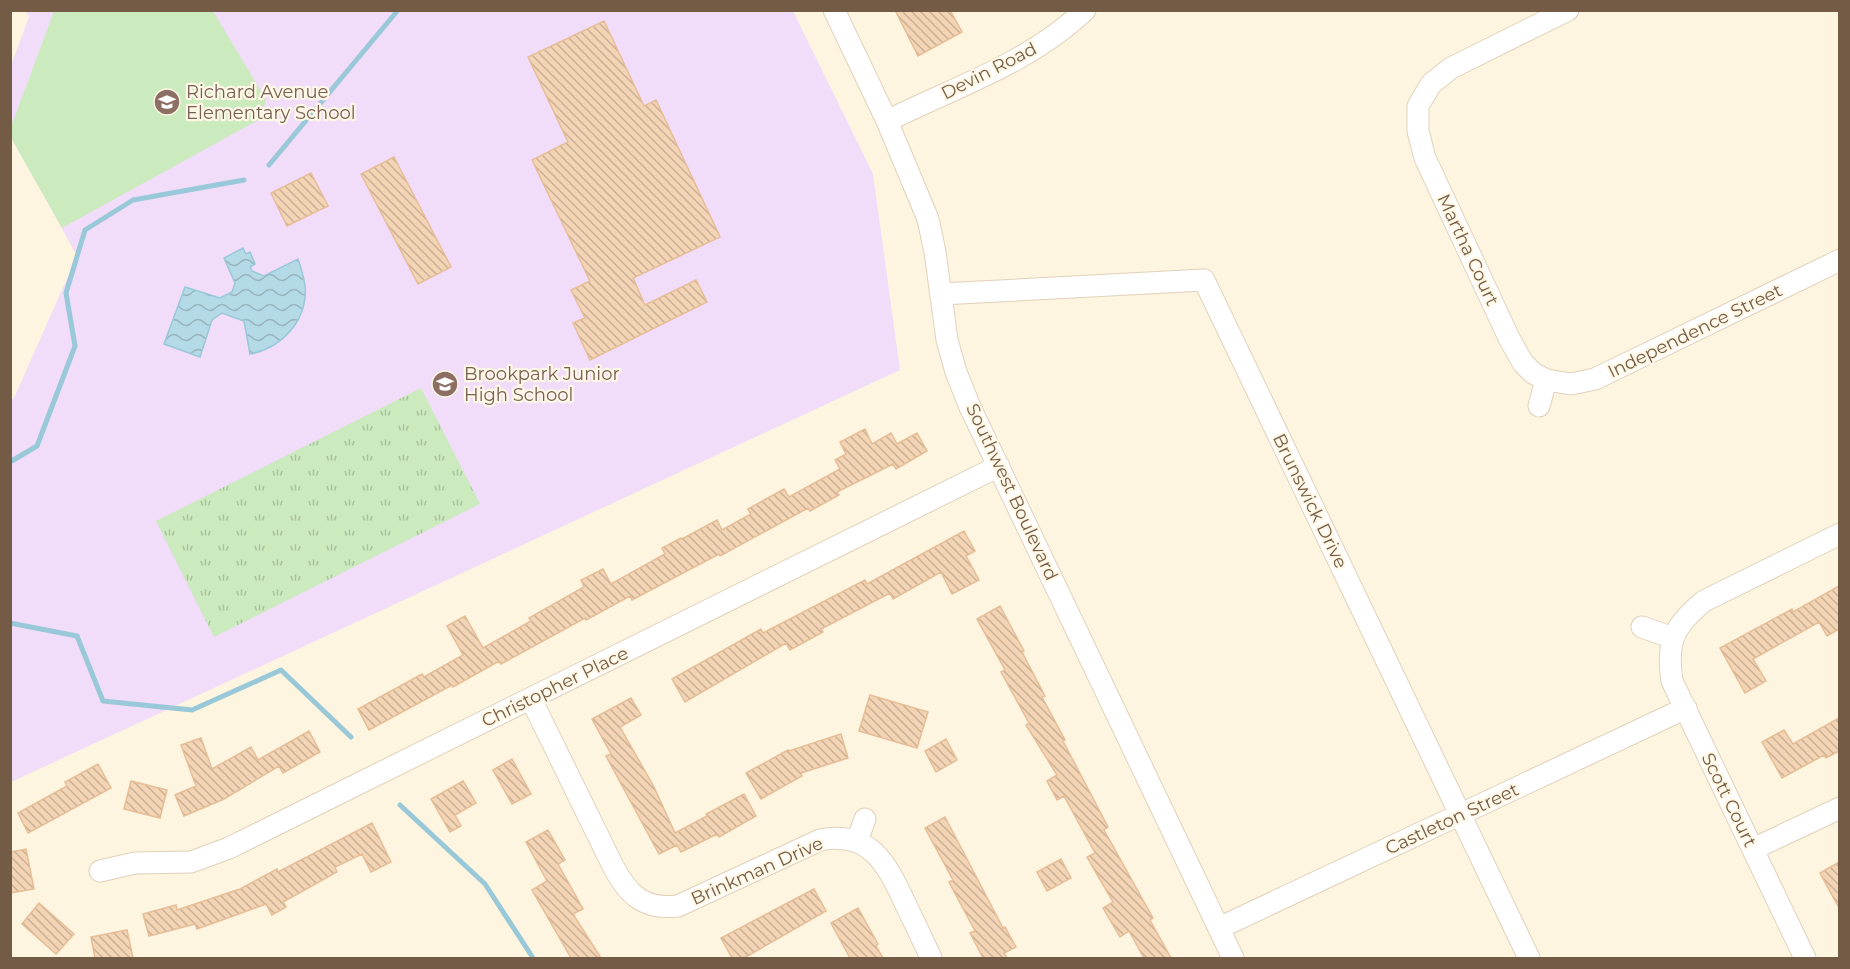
<svg xmlns="http://www.w3.org/2000/svg" width="1850" height="969" viewBox="0 0 1850 969" font-family="Montserrat,sans-serif">
<defs>
<pattern id="park-tufts" width="24" height="20" patternUnits="userSpaceOnUse" patternTransform="scale(1.5)"><rect width="24" height="20" fill="#cbeabe"/><path d="M3 7l-1-3M5 7V3M7 7l1-3M15 17l-1-3M17 17v-4M19 17l1-3" fill="none" stroke="#a9c19c"/></pattern>
<pattern id="water-waves" width="16" height="10" patternUnits="userSpaceOnUse" patternTransform="scale(1.5)"><rect width="16" height="10" fill="#b4dae7"/><path d="M0 5q4-4 8 0t8 0" fill="none" stroke="#97b4bd"/></pattern>
<pattern id="building-back-hatch" width="6" height="6" patternUnits="userSpaceOnUse" patternTransform="scale(1.5)"><rect width="6" height="6" fill="#f3d5b6"/><path d="M-1 5l2 2M0 0l6 6M5-1l2 2" fill="none" stroke="#c9b096"/></pattern>
</defs>
<rect width="100%" height="100%" fill="#fdf5df"/>
<path fill="#f1dcf9" d="M26 11H793L873 174 900 370 11 782V400L14 398 77 256 11 136 10 68 29 17Z"/>
<path fill="#cbeabe" d="M54 11H213L266 100 260 119 62 228 10 136 11 127Z"/>
<path fill="url(#park-tufts)" d="M421 388 480 504 214 637 156 521Z"/>
<path fill="url(#water-waves)" stroke="#99c8d9" stroke-width="1.5" d="M243 248 246 254 250 252 255 264 250 267 252 271 264 276 298 259C301 268 304 277 305 286 308 320 282 348 250 354L244 321 222 313 212 320 200 357 164 344 185 287 220 298 232 292 235 283 224 258Z"/>
<g fill="none" stroke-linecap="round" stroke-linejoin="round">
<path stroke="#99c8d9" stroke-width="5" d="M269 165 398 10
M10 462 37 446 75 346 66 293 85 230 133 200 244 180
M10 623 77 636 103 701 192 710 281 670 351 737
M400 805 485 884 533 958"/>
</g>
<path fill="url(#building-back-hatch)" stroke="#e6bd96" stroke-width="1.5" d="M895 10H950L962 32 918 56Z
M604 21 644 106 656 100 720 237 633 278 645 305 696 280 707 302 590 360 573 323 585 318 571 290 590 281 532 160 568 142 528 57Z
M394 157 451 267 418 284 361 174Z
M311 173 328 206 287 226 271 193Z
M865 429 872 444 891 433 897 444 917 433 927 451 896 469 893 464 837 492 839 495 810 511 808 508 720 556 719 554 632 600 630 596 586 620 585 618 501 664 499 661 453 687 452 685 369 730 358 709 422 674 424 677 463 655 447 626 465 616 483 648 531 621 529 618 584 587 581 580 603 569 611 584 665 554 662 548 681 538 682 539 717 520 722 530 751 514 748 509 784 489 789 497 840 469 835 460 846 454 840 442Z
M964 531 975 551 966 556 979 580 952 594 941 572 893 599 890 593 821 629 823 632 790 650 786 643 685 702 672 679 761 629 763 633 865 580 867 584Z
M1839 586V629L1827 636 1819 622 1753 659 1766 681 1745 693 1720 648 1792 609 1793 612Z
M1000 606 1024 651 1022 652 1045 696 1042 697 1065 740 1063 741 1108 827 1104 830 1153 918 1150 920 1171 958H1144L1129 931 1120 937 1103 908 1113 902 1087 857 1095 853 1064 796 1057 800 1047 781 1057 775 1026 725 1029 723 1001 672 1005 670 977 619Z
M870 695 928 712 917 748 859 731Z
M631 698 641 715 620 727 654 787 675 833 707 816 706 814 744 794 756 816 719 837 717 834 681 852 677 845 659 854 606 756 611 754 592 719Z
M1839 718V751L1826 758 1824 755 1782 778 1762 742 1784 730 1793 744Z
M309 731 320 752 283 773 279 766 224 799 184 816 175 795 196 786 181 745 201 738 212 769 251 747 258 760Z
M841 734 848 758 801 773 802 776 761 799 746 773 788 750 789 751Z
M946 739 957 760 936 772 925 751Z
M512 759 531 794 512 804 493 770Z
M98 764 111 788 28 833 18 813 67 786 65 782Z
M131 781 167 790 160 818 124 809Z
M463 781 476 803 455 815 461 826 450 832 431 799Z
M945 817 1003 928 1005 927 1016 947 1004 953 1007 958H983L970 933 975 931 949 882 953 880 925 828Z
M372 823 391 862 371 872 362 854 335 867 337 872 283 902 286 907 272 915 266 904 197 929 195 924 149 936 143 914 176 905 177 910 240 889 277 869 278 872Z
M548 830 565 860 558 864 583 909 573 914 601 958H571L532 890 547 881 526 842Z
M26 849 34 889 10 893V852Z
M1061 859 1071 878 1047 891 1037 872Z
M1839 862V908L1820 873Z
M814 889 826 911 744 958H732L721 938Z
M39 903 74 934 56 954 22 924Z
M858 908 878 944 876 946 883 958H850L831 923Z
M127 930 133 958H95L91 937Z"/>
<g fill="none" stroke-linecap="round" stroke-linejoin="round">
<defs>
<path id="minor" d="M834 10 887 121 928 219 935 252 947 340 956 372 970 407 1233 958
M1568 10 1451 68 1431 84 1418 106V131L1425 158 1509 338 1523 363 1533 373 1546 380 1571 384 1595 379 1840 260
M887 121C953 88 1030 63 1085 10
M941 294 1204 280 1529 958
M1539 406 1546 380
M1642 627 1673 638
M531 699 613 866C628 895 644 910 678 906L820 840C870 830 887 864 905 903 914 922 923 940 931 958
M857 841 865 819
M1753 849 1840 808
M100 871 135 863 191 862 229 848 999 466
M1219 928 1686 708
M1805 958 1672 681C1666 641 1674 626 1704 601L1840 534"/>
</defs>
<use href="#minor" stroke="#e1d1bb" stroke-width="23"/>
<use href="#minor" stroke="#fff" stroke-width="21"/>
</g>
<defs>
<symbol id="school-disc" viewBox="-11 -11 22 22"><circle r="9.5" fill="#8d6e63" stroke="#fff8e6"/><path d="M0-5L7-2L0 1L-7-2ZM-4 1L0 2.5L4 1V4Q0 6-4 4Z" fill="#fff"/></symbol>
</defs>
<g fill-rule="evenodd">
<use href="#school-disc" x="152" y="87" width="30" height="30"/>
<use href="#school-disc" x="430" y="369" width="30" height="30"/>
</g>
<g text-anchor="middle" dominant-baseline="central" stroke-width="4.5" stroke-linejoin="round" paint-order="stroke">
<g font-size="18" fill="#745b46" stroke="#fff8e6">
<text transform="translate(989 71) rotate(-27)">Devin Road</text>
<text transform="translate(1468 250) rotate(65)">Martha Court</text>
<text transform="translate(1695 331) rotate(-26)">Independence Street</text>
<text transform="translate(1012 492) rotate(65)">Southwest Boulevard</text>
<text transform="translate(1310 501) rotate(64)">Brunswick Drive</text>
<text transform="translate(555 687) rotate(-26)">Christopher Place</text>
<text transform="translate(1729 800) rotate(64)">Scott Court</text>
<text transform="translate(1452 819) rotate(-25)">Castleton Street</text>
<text transform="translate(757 871) rotate(-24)">Brinkman Drive</text>
</g>
<g font-size="18" fill="#785e54" stroke="#fff8e6" text-anchor="start">
<text x="186" y="92">Richard Avenue<tspan x="186" dy="21">Elementary School</tspan></text>
<text x="464" y="374">Brookpark Junior<tspan x="464" dy="21">High School</tspan></text>
</g>
</g>
<rect width="1850" height="969" fill="none" stroke="#745b46" stroke-width="24"/>
</svg>
